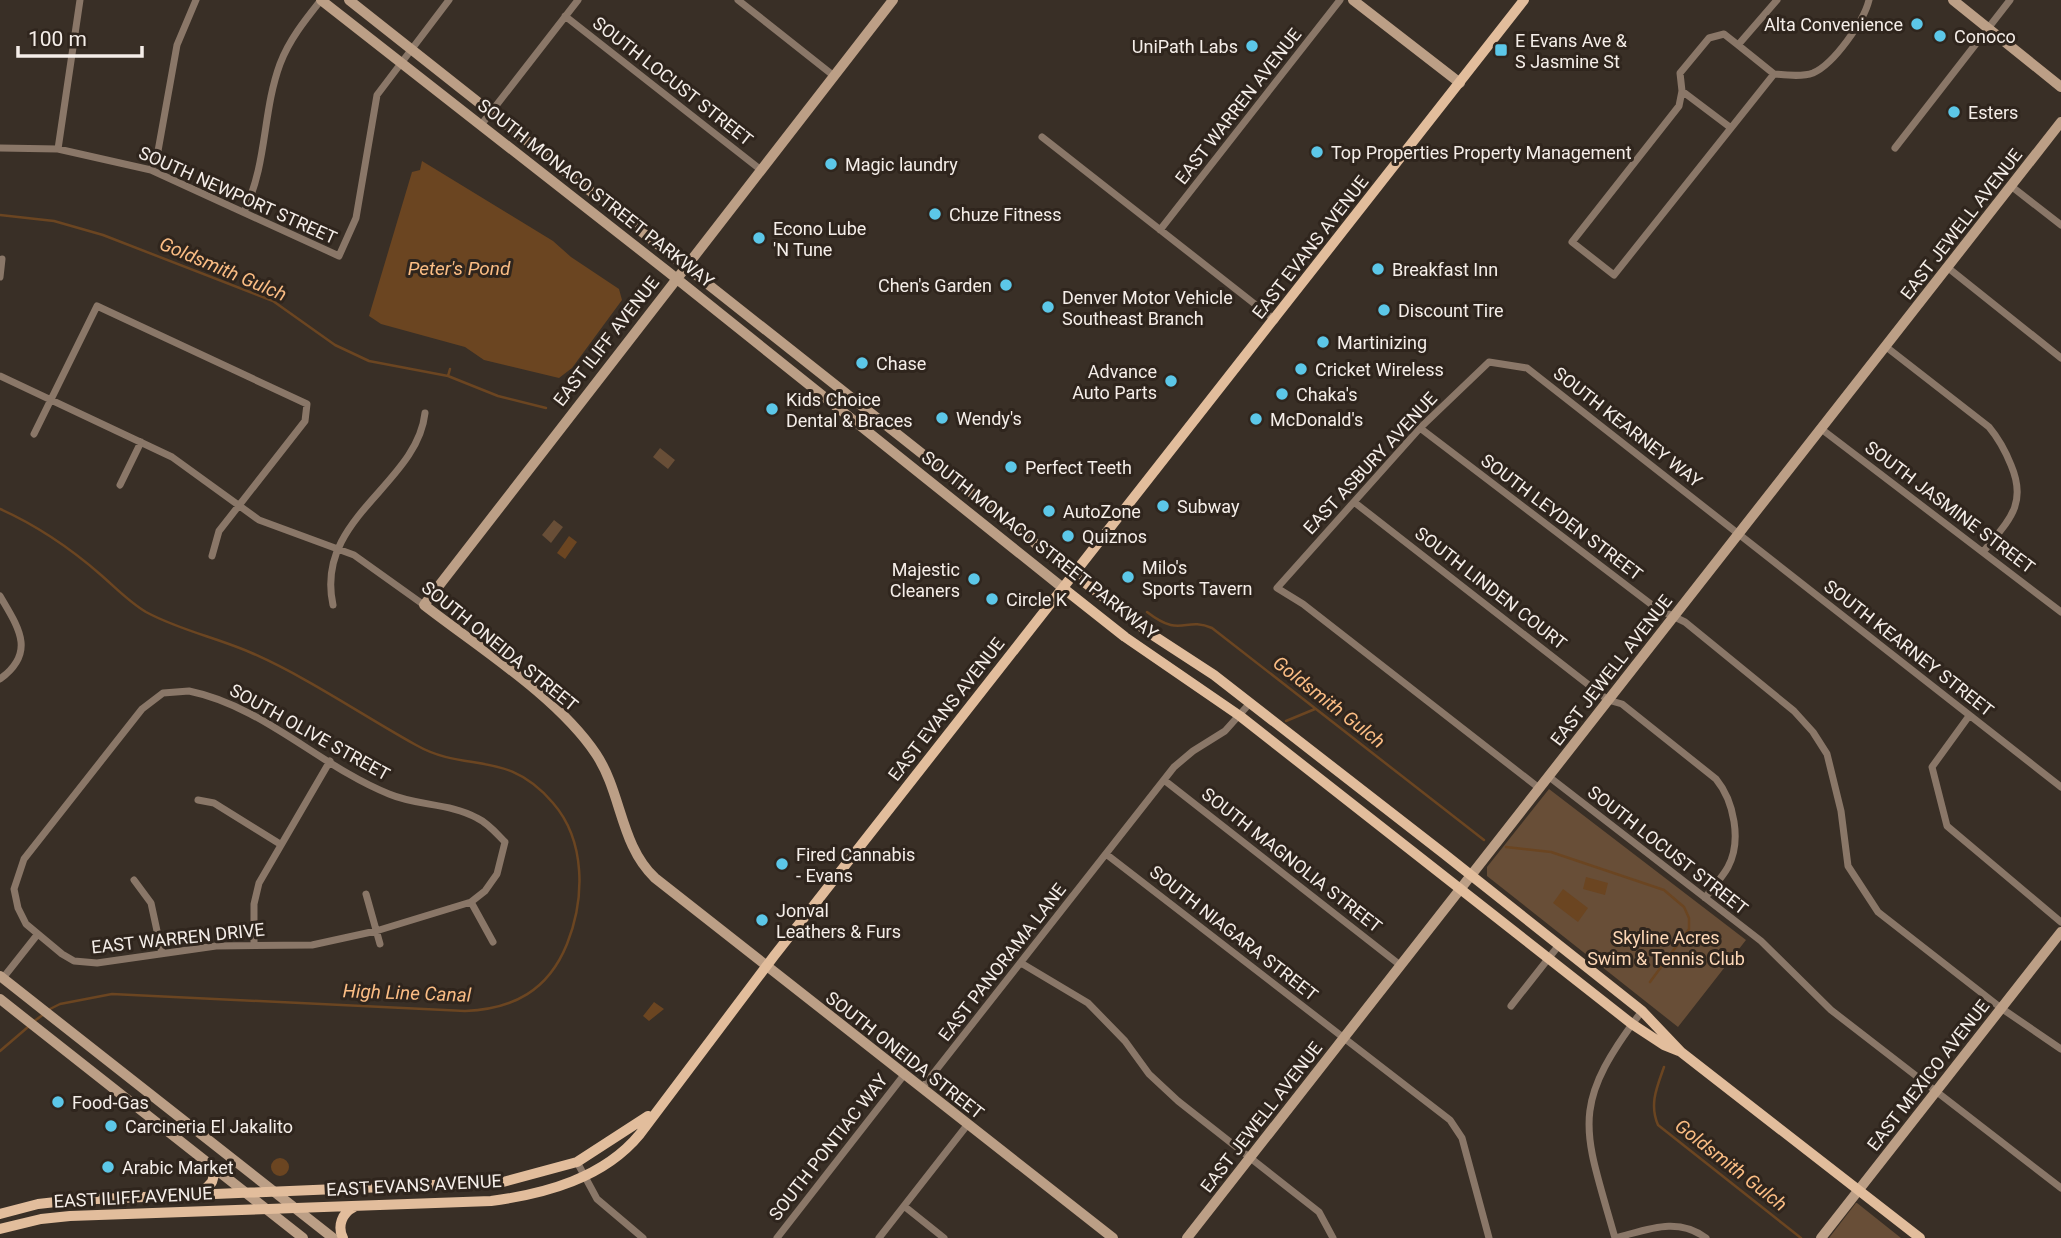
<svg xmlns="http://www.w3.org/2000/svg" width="2061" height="1238" viewBox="0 0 2061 1238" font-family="Roboto,sans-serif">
<rect width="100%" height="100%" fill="#392f26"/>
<path fill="#684e37" d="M660 448 675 460 668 469 653 457Z
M554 520 563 527 551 543 542 535Z
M1549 789 1746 940 1678 1027 1487 876V867Z
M1856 1203H1857L1901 1238H1829Z"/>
<path fill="#6b4521" d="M422 161 553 241 571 257 619 289 622 300 572 368 559 378 484 360 465 347 381 324 369 316 412 172 420 170Z
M569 536 577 542 565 559 557 553Z
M1586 877 1608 883 1605 895 1583 889Z
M1563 889 1588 908 1578 922 1553 903Z
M654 1002 664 1009 649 1021 643 1016Z
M271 1167a9 9 0 1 1 18 0a9 9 0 1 1-18 0Z"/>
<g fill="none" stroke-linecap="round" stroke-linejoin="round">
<path stroke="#6b4521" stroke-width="2.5" d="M0 215 54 221 103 235 273 301 335 345 369 361 448 376 498 396 546 408
M448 376 450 369
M0 509C38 526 70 548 101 575 116 588 129 602 146 612 181 631 219 638 254 654 310 679 362 715 416 745 467 774 506 748 553 803 586 841 585 899 567 944 548 991 513 1009 465 1011L112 994 60 1004 50 1009
M1147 612C1182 639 1184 616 1212 628L1484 840
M1286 721 1315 709
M1506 847 1551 852 1664 890 1684 907 1689 918V929L1650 982
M33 1022 44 1014
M0 1051 28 1027
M1664 1067C1657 1087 1649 1104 1658 1125L1801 1238"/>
<path stroke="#8a7768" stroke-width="7" d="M738 0 834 76
M1777 0 1738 45 1724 34 1709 38 1680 73 1682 91 1679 106 1572 242 1614 275 1774 74C1786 75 1802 77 1813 73 1834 64 1864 21 1869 0
M565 16 761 170
M1738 45 1774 74
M1682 91 1731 128
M481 125 578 0
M1042 137 1275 320
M0 148 58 149 151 170 339 256 356 218 377 95 449 0
M1895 148 2010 0
M58 149 80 0
M151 170 158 151 177 45 196 0
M2011 186 2061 225
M244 212C268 162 262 113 280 64 289 40 305 20 321 0
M1160 230 1340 0
M1947 267 2061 358
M0 277 2 259
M1885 346 1989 427C1999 439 2005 450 2011 465 2028 505 2008 521 1983 552
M0 376 172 457 259 520 354 555 424 605
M1420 428 1656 608 1685 622 1794 711 1813 732 1827 754 1841 811 1848 866 1878 912 2001 1008 2061 1049
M1820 428 2061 612
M34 434 97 306 307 404 305 421 219 531 212 556
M120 485 141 442
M1354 502 1608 700 1622 704 1716 779C1734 801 1742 841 1728 867 1722 878 1712 888 1705 898
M0 596C18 627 37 652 0 679
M333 605C314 518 417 485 425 413
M189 691C263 706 321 767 389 794 417 806 450 803 477 818 488 823 497 834 505 842L497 874 485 891 471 902 376 931 312 945 216 946 97 963 74 961 62 954 26 924 18 908 14 889 24 859 142 709 163 693Z
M1969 716 1932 767 1947 826 2061 922
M1548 776 1761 941 1831 1010 2061 1188
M1164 780 1400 965
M1539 788 1303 604 1277 588 1420 428 1489 362 1527 368 2061 787
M198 800 214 803 280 844
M1106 854 1450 1120 1462 1138 1489 1238
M134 880 151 903 162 954
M366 894 380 944
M471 902 493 942
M254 943V904L259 883 330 761
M1021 963 1088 1003 1125 1041 1149 1074 1178 1101 1319 1212 1333 1238
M3 978 37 935
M1511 1006 1559 945
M1642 1011C1568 1108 1584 1128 1615 1238 1647 1230 1677 1216 1706 1238
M922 1088 1174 767 1193 751 1225 731 1250 703
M577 1162 597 1199 643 1238
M904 1206 944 1238
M777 1238 904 1075
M879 1238 968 1124"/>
<path stroke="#bc9f86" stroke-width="10" d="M321 0 667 271 1063 588
M349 0 1074 574
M893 0 424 605C478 647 558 697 596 754 622 793 620 845 655 878L1113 1238
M1353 0 1460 83
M1953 0 2061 87
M0 976 333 1238
M0 999 303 1238
M1187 1238 2061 122
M1821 1238 2061 932"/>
<path stroke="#e2bd9c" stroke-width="10" d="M1074 574 1148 632 1214 675 1443 853 1642 1011 1681 1052 1920 1238
M1063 588 1125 637 1240 716 1632 1024 1664 1045 1679 1051
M199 1196 212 1182 216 1168
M0 1214 38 1204 74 1200 503 1182 577 1162 648 1116
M0 1229 41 1219 70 1216 491 1201C545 1194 604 1178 640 1134L774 956 1524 0
M343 1238C337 1226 342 1213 354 1207"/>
</g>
<g fill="#5cc7e8" stroke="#2f251d" stroke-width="2.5">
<circle cx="1917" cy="24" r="7"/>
<circle cx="1940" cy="36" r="7"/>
<circle cx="1252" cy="46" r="7"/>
<rect x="1494" y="43" width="14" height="14" rx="3.5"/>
<circle cx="1954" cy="112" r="7"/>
<circle cx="1317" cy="152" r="7"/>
<circle cx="831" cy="164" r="7"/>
<circle cx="935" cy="214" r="7"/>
<circle cx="759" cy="238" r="7"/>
<circle cx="1378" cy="269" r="7"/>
<circle cx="1006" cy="285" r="7"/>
<circle cx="1048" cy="307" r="7"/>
<circle cx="1384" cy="310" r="7"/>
<circle cx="1323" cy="342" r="7"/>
<circle cx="862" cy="363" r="7"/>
<circle cx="1301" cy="369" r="7"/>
<circle cx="1171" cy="381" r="7"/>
<circle cx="1282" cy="394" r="7"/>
<circle cx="772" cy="409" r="7"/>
<circle cx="942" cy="418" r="7"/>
<circle cx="1256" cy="419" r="7"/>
<circle cx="1011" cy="467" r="7"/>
<circle cx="1163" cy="506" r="7"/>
<circle cx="1049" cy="511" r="7"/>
<circle cx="1068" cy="536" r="7"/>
<circle cx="1128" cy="577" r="7"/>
<circle cx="974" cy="579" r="7"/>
<circle cx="992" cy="599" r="7"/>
<circle cx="782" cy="864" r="7"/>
<circle cx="762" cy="920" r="7"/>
<circle cx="58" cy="1102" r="7"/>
<circle cx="111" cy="1126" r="7"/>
<circle cx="108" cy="1167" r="7"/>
</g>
<g text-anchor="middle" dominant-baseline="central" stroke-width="6" stroke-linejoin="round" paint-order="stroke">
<g font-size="18" fill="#f5eee9" stroke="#2f251d" text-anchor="start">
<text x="1903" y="24" text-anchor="end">Alta Convenience</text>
<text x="1954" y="36">Conoco</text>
<text x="1515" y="40">E Evans Ave &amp;<tspan x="1515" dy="21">S Jasmine St</tspan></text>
<text x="1238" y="46" text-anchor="end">UniPath Labs</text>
<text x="1968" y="112">Esters</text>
<text x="1331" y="152">Top Properties Property Management</text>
<text x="845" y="164">Magic laundry</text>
<text x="949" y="214">Chuze Fitness</text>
<text x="773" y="228">Econo Lube<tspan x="773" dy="21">'N Tune</tspan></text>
<text x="1392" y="269">Breakfast Inn</text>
<text x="992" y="285" text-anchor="end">Chen's Garden</text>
<text x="1062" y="297">Denver Motor Vehicle<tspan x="1062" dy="21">Southeast Branch</tspan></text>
<text x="1398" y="310">Discount Tire</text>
<text x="1337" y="342">Martinizing</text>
<text x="876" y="363">Chase</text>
<text x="1315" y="369">Cricket Wireless</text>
<text x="1157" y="371" text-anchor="end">Advance<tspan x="1157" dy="21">Auto Parts</tspan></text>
<text x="1296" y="394">Chaka's</text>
<text x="786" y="399">Kids Choice<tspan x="786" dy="21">Dental &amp; Braces</tspan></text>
<text x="956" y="418">Wendy's</text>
<text x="1270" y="419">McDonald's</text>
<text x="1025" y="467">Perfect Teeth</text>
<text x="1177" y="506">Subway</text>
<text x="1063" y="511">AutoZone</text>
<text x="1082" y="536">Quiznos</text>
<text x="1142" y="567">Milo's<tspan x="1142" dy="21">Sports Tavern</tspan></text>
<text x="960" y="569" text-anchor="end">Majestic<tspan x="960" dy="21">Cleaners</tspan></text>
<text x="1006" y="599">Circle K</text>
<text x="796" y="854">Fired Cannabis<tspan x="796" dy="21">- Evans</tspan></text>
<text x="776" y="910">Jonval<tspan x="776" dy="21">Leathers &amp; Furs</tspan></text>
<text x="72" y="1102">Food-Gas</text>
<text x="125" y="1126">Carcineria El Jakalito</text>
<text x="122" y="1167">Arabic Market</text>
</g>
<g font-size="18" fill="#f5eee9" stroke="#2f251d">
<text transform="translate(673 81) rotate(38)">SOUTH LOCUST STREET</text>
<text transform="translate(1238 106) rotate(-52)">EAST WARREN AVENUE</text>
<text transform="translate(596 193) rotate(38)">SOUTH MONACO STREET PARKWAY</text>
<text transform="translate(238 195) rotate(24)">SOUTH NEWPORT STREET</text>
<text transform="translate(1961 224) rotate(-52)">EAST JEWELL AVENUE</text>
<text transform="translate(1310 247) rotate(-52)">EAST EVANS AVENUE</text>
<text transform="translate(606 341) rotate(-52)">EAST ILIFF AVENUE</text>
<text transform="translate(1628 427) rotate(38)">SOUTH KEARNEY WAY</text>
<text transform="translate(1370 463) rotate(-47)">EAST ASBURY AVENUE</text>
<text transform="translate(1950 507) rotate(37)">SOUTH JASMINE STREET</text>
<text transform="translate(1562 517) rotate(37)">SOUTH LEYDEN STREET</text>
<text transform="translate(1040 545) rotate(38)">SOUTH MONACO STREET PARKWAY</text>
<text transform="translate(1491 588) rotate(38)">SOUTH LINDEN COURT</text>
<text transform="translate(500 646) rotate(39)">SOUTH ONEIDA STREET</text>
<text transform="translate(1909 648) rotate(38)">SOUTH KEARNEY STREET</text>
<text transform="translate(1611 670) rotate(-52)">EAST JEWELL AVENUE</text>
<text transform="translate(946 709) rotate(-52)">EAST EVANS AVENUE</text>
<text transform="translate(310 732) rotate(29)">SOUTH OLIVE STREET</text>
<text transform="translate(1668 850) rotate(38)">SOUTH LOCUST STREET</text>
<text transform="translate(1292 860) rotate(38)">SOUTH MAGNOLIA STREET</text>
<text transform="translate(1234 933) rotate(38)">SOUTH NIAGARA STREET</text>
<text transform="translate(178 938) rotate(-6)">EAST WARREN DRIVE</text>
<text transform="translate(1002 962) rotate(-52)">EAST PANORAMA LANE</text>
<text transform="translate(905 1055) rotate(38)">SOUTH ONEIDA STREET</text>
<text transform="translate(1928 1075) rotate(-52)">EAST MEXICO AVENUE</text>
<text transform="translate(1261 1117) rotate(-52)">EAST JEWELL AVENUE</text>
<text transform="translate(828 1147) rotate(-52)">SOUTH PONTIAC WAY</text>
<text transform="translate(414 1185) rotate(-3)">EAST EVANS AVENUE</text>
<text transform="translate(133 1197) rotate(-3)">EAST ILIFF AVENUE</text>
</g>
<g font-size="18" fill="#fdd7b6" stroke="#2f251d">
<text x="1666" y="937">Skyline Acres<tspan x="1666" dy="21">Swim &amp; Tennis Club</tspan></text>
</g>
<g font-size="19" font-style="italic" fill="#fbbd84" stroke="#2f251d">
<text x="459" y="268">Peter's Pond</text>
<text transform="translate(223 269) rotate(23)">Goldsmith Gulch</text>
<text transform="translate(1329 702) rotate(38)">Goldsmith Gulch</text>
<text transform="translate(407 993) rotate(2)">High Line Canal</text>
<text transform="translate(1731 1165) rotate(38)">Goldsmith Gulch</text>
</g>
</g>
<path d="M18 46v10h124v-10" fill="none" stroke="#f5eee9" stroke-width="3.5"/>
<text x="28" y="46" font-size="21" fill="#f5eee9" stroke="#2f251d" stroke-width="5" paint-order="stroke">100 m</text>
</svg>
